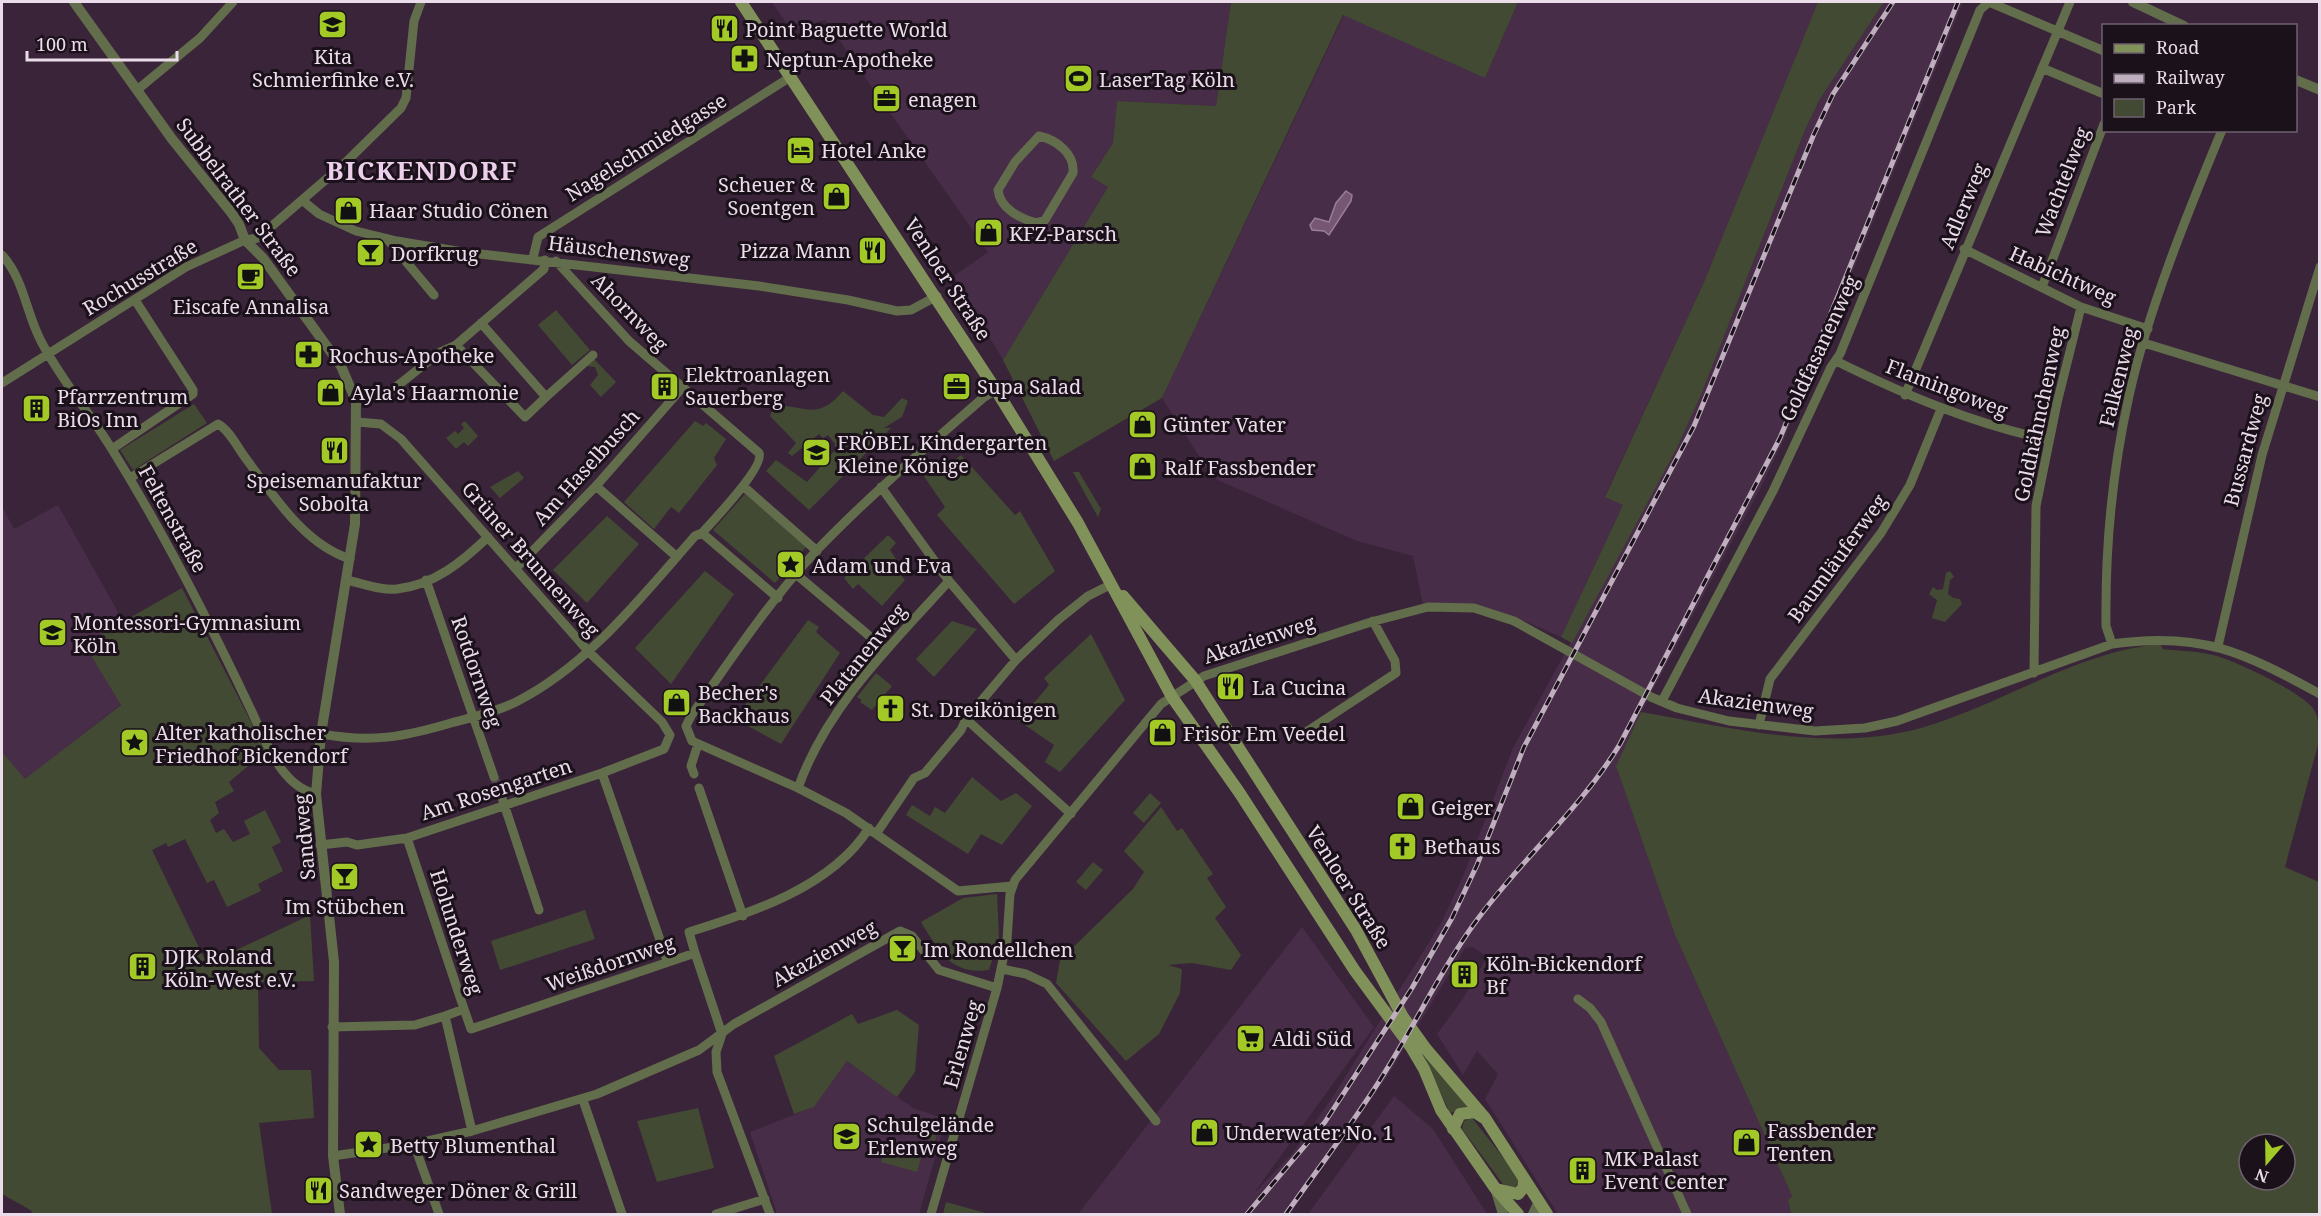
<svg xmlns="http://www.w3.org/2000/svg" width="2321" height="1216" viewBox="0 0 2321 1216" font-family="'Noto Serif',serif">
<rect width="100%" height="100%" fill="#3a2439"/>
<path fill="#482d48" d="M772 2H1231L1216 106 1117 101 1113 143 1091 177 1108 187 1003 360 954 276 988 252 825 20 791 30Z
M1518 2H1818L1704 282 1605 496 1623 505 1561 637 1520 619 1484 607 1451 603 1423 605 1413 556 1357 541 1213 478 1162 398 1344 15 1485 78Z
M1884 2H1963L1784 439 1760 489 1641 712 1616 766 1675 935 1792 1196 1788 1200 1791 1214H1558L1485 1099 1498 1074 1477 1051 1463 1075 1437 1034 1462 1000 1487 957 1473 947 1465 948 1388 1075 1290 1214H1078L1302 927 1374 1027 1254 1193 1292 1154 1332 1098 1441 923 1464 874 1513 748 1677 448 1701 395 1805 130 1820 99Z
M58 505 123 621 84 644 121 704 25 780 2 752V506L14 529Z
M847 1061 913 1108 946 1119 919 1214H777L750 1132 814 1107Z
M1394 1096 1433 1129 1487 1214H1308Z"/>
<path fill="#434a33" fill-rule="evenodd" d="M1231 2H1518L1485 78 1343 15 1162 398 1054 461 1003 360 1108 187 1091 177 1113 143 1117 101 1216 106Z
M1818 2H1884L1820 99 1805 130 1701 395 1677 448 1572 643 1561 637 1623 505 1605 497 1704 282Z
M556 310 590 350 572 365 538 325Z
M594 359 616 382 601 397 590 385 598 375 595 367 587 366Z
M843 391 873 415 884 417 902 398 908 401 902 417 884 428H891L809 510 766 471 776 460 807 482 835 450V444L828 435 823 438 819 434 792 456 788 453 796 443 770 416 774 405C808 406 817 421 843 391Z
M194 404 207 423 133 470 120 450Z
M465 421 478 436 468 446 464 442 456 449 446 438 455 431 458 434 464 428 461 424Z
M695 421 703 426 706 423 726 439 714 458 717 465 679 513 671 507 654 529 624 502Z
M961 455 1015 515 1020 511 1055 571 1014 604 937 515 945 507 921 472 929 465 937 475Z
M518 471 524 478 500 498 490 487Z
M1073 472H1079L1101 509 1098 517Z
M745 494 806 547 775 583 713 530Z
M607 516 639 544 587 603 553 570Z
M888 535 896 543 890 550 896 559 891 565 905 580 882 606 858 584 853 589 844 578Z
M705 571 734 594 671 684 635 648Z
M1950 571 1954 577 1950 580 1948 594 1953 598 1960 599 1962 604 1945 622 1932 618 1937 600 1929 594 1933 587 1937 590 1943 589 1946 573Z
M182 588 266 751 229 782 234 791 215 802 219 813 210 820 216 833 224 829 233 842 250 834 244 821 265 810 281 842 272 847 283 871 258 884 261 891 227 907 214 880 207 883 185 839 168 847 166 843 152 850 207 964 310 915 314 981 258 982 259 1048 279 1070H311L314 1118 259 1123 272 1214H31L32 1211 2 1194V752L25 779 121 705 84 644Z
M808 620 819 627 816 632 840 653 781 744 735 719Z
M952 621 977 629 934 677 916 659Z
M1091 634 1125 700 1060 772 1045 762 1054 745 1019 721 1049 685 1044 678Z
M2160 644 2163 649C2179 651 2197 651 2213 655 2234 660 2304 693 2314 710 2320 720 2319 730 2319 741L2285 867 2319 882V1214H1791L1788 1200 1792 1196 1675 935 1616 766 1641 712C1732 728 1829 753 1921 728 2002 705 2075 652 2160 644ZM2249 1144H2285V1180H2249Z
M876 673 892 686 872 710 860 702 862 700 857 697Z
M972 777 1001 801 1016 793 1032 806 1002 845 981 834 968 854 906 815 912 805 930 816 935 807 945 813Z
M1150 793 1161 803 1144 823 1133 813Z
M1161 807 1177 831 1182 828 1213 874 1207 878 1226 907 1215 918 1241 955 1231 970 1192 963 1168 965 1182 969 1180 993 1159 1034 1126 1061 1056 983 1060 960 1133 889 1144 872 1124 851Z
M1093 862 1103 870 1086 890 1076 882Z
M997 894 999 938 989 970C950 975 939 951 921 922L963 898Z
M585 910 595 939 500 970 491 941Z
M897 1010 919 1025 915 1072 897 1097 847 1061 814 1107 794 1114 774 1056 852 1014 858 1024Z
M1423 1055 1469 1106 1450 1113Z
M698 1108 714 1168 657 1182 637 1121Z
M917 1118 939 1125 935 1141 907 1133Z
M1472 1118 1518 1176 1519 1184 1514 1188 1503 1184 1462 1129 1464 1121Z
M887 1140 923 1150 917 1172 881 1162Z
M946 1202 989 1214H943Z"/>
<path fill="#755774" stroke="#987f97" stroke-width="1.5" d="M1346 191 1352 195 1351 201 1329 235 1324 231 1312 230 1310 225 1315 218 1329 222 1336 203Z"/>
<g fill="none" stroke-linecap="round" stroke-linejoin="round">
<path stroke="#554054" stroke-width="9" stroke-dasharray="9 4.5" stroke-linecap="butt" d="M494 777 500 792"/>
<path stroke="#626d4b" stroke-width="9" d="M1989 2 2104 51
M2042 68 2104 94
M137 90 200 38 233 2
M1039 136C1057 140 1075 154 1073 173L1045 220 1037 223C1021 219 1000 209 998 190L1015 162Z
M302 200 319 214 356 231 397 241 463 252 759 286 848 300 897 311 911 310 937 296
M388 240 434 295
M1964 249 2081 307 2148 329
M2 255C24 279 26 313 41 341 61 380 91 414 113 451 165 535 210 623 252 712 266 742 281 786 316 794
M533 258 538 237 792 76
M2042 287 2104 124
M2144 343 2320 397
M456 345 525 417 546 397 481 323
M1836 361C1905 395 1974 424 2049 440
M2 383 186 267 245 240 258 238 345 163 401 108 406 98 414 21 421 2
M996 390 983 398C927 447 870 495 818 549 770 600 731 659 691 716L686 726 692 741 798 788 846 813 958 891 1012 886
M1905 395 2070 2
M546 397 593 355
M382 398 440 352 456 345 544 269 545 260
M112 449 193 394V390L135 300
M130 478 218 424C228 429 237 446 244 456 272 493 303 544 350 559
M596 486 677 557
M743 486 817 551
M881 487 949 581 1016 660
M702 533 778 598
M516 568 596 486 682 388
M797 575 886 650
M346 580C362 583 381 591 397 589 434 585 462 562 488 537
M426 580 494 777
M2112 644 2106 626C2105 548 2112 472 2129 396 2148 310 2188 212 2222 130
M2218 646 2262 455 2320 267
M2034 673 2036 506 2057 403 2081 307
M1662 701 1773 491 1831 367 1840 354 1980 10 1989 2
M966 719 1071 814
M1759 725 1770 679 1881 533 1910 485 1941 409
M321 734C371 743 404 737 451 723 473 717 496 712 516 702 589 665 642 596 695 536L702 533C713 521 765 466 759 453L629 341 556 261
M1303 734 1396 673 1395 661 1373 621
M602 773 667 960
M694 774 691 766 698 744
M699 788 743 916
M798 788C827 706 892 644 949 581
M500 792 539 910
M876 834 914 778 925 773 961 730 966 719 1016 660 1058 620 1088 596 1112 584
M407 838 464 1009 445 1016 472 1131
M320 845 347 842 357 845 407 838 602 773 664 749 670 735 662 722 589 652 401 439 381 424 357 422
M695 953 722 1034 716 1052 717 1072 770 1214
M1002 969 1026 974 1047 984 1156 1121
M1578 999 1590 1008 1601 1022 1687 1214
M464 1009 471 1029 695 953 689 932C751 913 832 887 869 828
M332 1027 415 1025 445 1016
M583 1100 622 1214
M414 1144 439 1214
M333 1156 414 1144 472 1131 597 1094 699 1050 734 1024 900 931 912 936 939 970 997 988
M716 1214 765 1199
M931 1214 997 988 1007 940 1010 894 1015 880 1161 704 1204 676 1371 622 1428 607 1474 608 1514 621 1651 697 1677 708 1729 721 1815 731 1865 728 1897 721 2112 644C2201 631 2243 652 2320 694"/>
<path stroke="#626d4b" stroke-width="10" d="M74 2 172 139 230 211 239 224 245 240 263 258 341 366 356 401 355 524 321 734 316 794 334 962 333 1156 340 1214
M2133 2 2184 26
M2296 80 2320 90
M1496 1191 1503 1214
M1533 1214 1539 1201"/>
<path stroke="#80915a" stroke-width="12" d="M741 2 996 390 1078 523 1172 697 1239 792 1355 971 1411 1047 1424 1069 1441 1110 1495 1188 1518 1214
M1123 596 1195 680 1356 930 1403 1017 1426 1049 1485 1118 1547 1214
M1453 1129 1460 1114 1475 1112 1484 1118
M1496 1189 1518 1194 1524 1187V1181"/>
<defs>
<path id="rail" d="M1247 1214 1325 1122 1412 988 1452 918 1477 865 1524 747 1694 426 1814 134 1833 94 1893 2
M1286 1214C1319 1167 1355 1121 1385 1072 1416 1023 1440 971 1474 924 1519 861 1580 810 1620 744L1780 438 1958 2"/>
</defs>
<use href="#rail" stroke="#bfafbe" stroke-width="5"/>
<use href="#rail" stroke="#1b111b" stroke-width="3" stroke-dasharray="9" stroke-linecap="butt"/>
</g>
<defs>
<symbol id="school-square" viewBox="-11 -11 22 22"><rect x="-9" y="-9" width="18" height="18" rx="4" fill="#a3c926" stroke="#1b111b"/><path d="M0-5L7-2L0 1L-7-2ZM-4 1L0 2.5L4 1V4Q0 6-4 4Z" fill="#111"/></symbol>
<symbol id="restaurant-square" viewBox="-11 -11 22 22"><rect x="-9" y="-9" width="18" height="18" rx="4" fill="#a3c926" stroke="#1b111b"/><path d="M-5-6h1v4h1v-4h1v4h1v-4h1v5L-1.5 .5V6h-2V.5L-5-1ZM5-6V6H3V1.5H1.5Q1.5-4 5-6Z" fill="#111"/></symbol>
<symbol id="pharmacy-square" viewBox="-11 -11 22 22"><rect x="-9" y="-9" width="18" height="18" rx="4" fill="#a3c926" stroke="#1b111b"/><path d="M-2-6h4v4h4v4h-4v4h-4v-4h-4v-4h4Z" fill="#111"/></symbol>
<symbol id="stadium-square" viewBox="-11 -11 22 22"><rect x="-9" y="-9" width="18" height="18" rx="4" fill="#a3c926" stroke="#1b111b"/><path d="M0-5a6.5 5 0 1 0 0 10a6.5 5 0 1 0 0-10ZM-3.5-1.8h7v3.6h-7Z" fill="#111"/></symbol>
<symbol id="office-square" viewBox="-11 -11 22 22"><rect x="-9" y="-9" width="18" height="18" rx="4" fill="#a3c926" stroke="#1b111b"/><path d="M-6-3h4V-5.5h4V-3h4V5H-6ZM-1-4.5V-3h2v-1.5ZM-6 0V1H6V0Z" fill="#111"/></symbol>
<symbol id="hotel-square" viewBox="-11 -11 22 22"><rect x="-9" y="-9" width="18" height="18" rx="4" fill="#a3c926" stroke="#1b111b"/><path d="M-6-4.5h1.5V1H6V5H4.5V3h-9V5H-6ZM-4 0a1.8 1.8 0 1 1 3.6 0ZM.5 0V-2.5h3Q6-2.5 6 0Z" fill="#111"/></symbol>
<symbol id="shop-square" viewBox="-11 -11 22 22"><rect x="-9" y="-9" width="18" height="18" rx="4" fill="#a3c926" stroke="#1b111b"/><path d="M-5-2.5h2.3a2.7 3.5 0 0 1 5.4 0H5L5.5 6h-11ZM-1.5-2.5h3a1.5 2.3 0 0 0-3 0Z" fill="#111"/></symbol>
<symbol id="bar-square" viewBox="-11 -11 22 22"><rect x="-9" y="-9" width="18" height="18" rx="4" fill="#a3c926" stroke="#1b111b"/><path d="M-6-5H6L.8 .8V4.5H3.5V6h-7V4.5H-.8V.8Z" fill="#111"/></symbol>
<symbol id="cafe-square" viewBox="-11 -11 22 22"><rect x="-9" y="-9" width="18" height="18" rx="4" fill="#a3c926" stroke="#1b111b"/><path d="M-5.5-4.5H6V0H3Q3 3.5 0 3.5H-2.5Q-5.5 3.5-5.5 0ZM3-3.2v2h1.7v-2ZM-6 4.5H4V6H-6Z" fill="#111"/></symbol>
<symbol id="building-square" viewBox="-11 -11 22 22"><rect x="-9" y="-9" width="18" height="18" rx="4" fill="#a3c926" stroke="#1b111b"/><path d="M-4-6H4V6H1V3H-1V6H-4ZM-2.5-4.3h1.7v1.8h-1.7ZM.8-4.3h1.7v1.8H.8ZM-2.5-1h1.7V.8h-1.7ZM.8-1h1.7V.8H.8Z" fill="#111"/></symbol>
<symbol id="sight-square" viewBox="-11 -11 22 22"><rect x="-9" y="-9" width="18" height="18" rx="4" fill="#a3c926" stroke="#1b111b"/><path d="M0-6L1.8-2.2L6-1.7L2.9 1.2L3.7 5.4L0 3.3L-3.7 5.4L-2.9 1.2L-6-1.7L-1.8-2.2Z" fill="#111"/></symbol>
<symbol id="church-square" viewBox="-11 -11 22 22"><rect x="-9" y="-9" width="18" height="18" rx="4" fill="#a3c926" stroke="#1b111b"/><path d="M-1.2-6h2.4v3.5h3.3v2.4h-3.3V6h-2.4V-.1h-3.3v-2.4h3.3Z" fill="#111"/></symbol>
<symbol id="supermarket-square" viewBox="-11 -11 22 22"><rect x="-9" y="-9" width="18" height="18" rx="4" fill="#a3c926" stroke="#1b111b"/><path d="M-6-5.5h2.5l.6 2H6L4.5 2H-2.5L-4.4-4H-6ZM-1.5 3.2a1.3 1.3 0 1 0 .1 0ZM3 3.2a1.3 1.3 0 1 0 .1 0Z" fill="#111"/></symbol>
</defs>
<g fill-rule="evenodd">
<use href="#school-square" x="316" y="8" width="33" height="33"/>
<use href="#restaurant-square" x="708" y="12" width="33" height="33"/>
<use href="#pharmacy-square" x="728" y="42" width="33" height="33"/>
<use href="#stadium-square" x="1062" y="62" width="33" height="33"/>
<use href="#office-square" x="870" y="82" width="33" height="33"/>
<use href="#hotel-square" x="784" y="134" width="33" height="33"/>
<use href="#shop-square" x="820" y="180" width="33" height="33"/>
<use href="#shop-square" x="332" y="194" width="33" height="33"/>
<use href="#shop-square" x="972" y="216" width="33" height="33"/>
<use href="#restaurant-square" x="856" y="234" width="33" height="33"/>
<use href="#bar-square" x="354" y="236" width="33" height="33"/>
<use href="#cafe-square" x="234" y="260" width="33" height="33"/>
<use href="#pharmacy-square" x="292" y="338" width="33" height="33"/>
<use href="#building-square" x="648" y="370" width="33" height="33"/>
<use href="#office-square" x="940" y="370" width="33" height="33"/>
<use href="#shop-square" x="314" y="376" width="33" height="33"/>
<use href="#building-square" x="20" y="392" width="33" height="33"/>
<use href="#shop-square" x="1126" y="408" width="33" height="33"/>
<use href="#restaurant-square" x="318" y="434" width="33" height="33"/>
<use href="#school-square" x="800" y="436" width="33" height="33"/>
<use href="#shop-square" x="1126" y="450" width="33" height="33"/>
<use href="#sight-square" x="774" y="548" width="33" height="33"/>
<use href="#school-square" x="36" y="616" width="33" height="33"/>
<use href="#restaurant-square" x="1214" y="670" width="33" height="33"/>
<use href="#shop-square" x="660" y="686" width="33" height="33"/>
<use href="#church-square" x="874" y="692" width="33" height="33"/>
<use href="#shop-square" x="1146" y="716" width="33" height="33"/>
<use href="#sight-square" x="118" y="726" width="33" height="33"/>
<use href="#shop-square" x="1394" y="790" width="33" height="33"/>
<use href="#church-square" x="1386" y="830" width="33" height="33"/>
<use href="#bar-square" x="328" y="860" width="33" height="33"/>
<use href="#bar-square" x="886" y="932" width="33" height="33"/>
<use href="#building-square" x="126" y="950" width="33" height="33"/>
<use href="#building-square" x="1448" y="958" width="33" height="33"/>
<use href="#supermarket-square" x="1234" y="1022" width="33" height="33"/>
<use href="#shop-square" x="1188" y="1116" width="33" height="33"/>
<use href="#school-square" x="830" y="1120" width="33" height="33"/>
<use href="#shop-square" x="1730" y="1126" width="33" height="33"/>
<use href="#sight-square" x="352" y="1128" width="33" height="33"/>
<use href="#building-square" x="1566" y="1154" width="33" height="33"/>
<use href="#restaurant-square" x="302" y="1174" width="33" height="33"/>
</g>
<g text-anchor="middle" dominant-baseline="central" stroke-width="6" stroke-linejoin="round" paint-order="stroke">
<g font-size="20" fill="#ebdcea" stroke="#1b111b" text-anchor="start">
<text x="745" y="29">Point Baguette World</text>
<text x="333" y="56" text-anchor="middle">Kita<tspan x="333" dy="23">Schmierfinke e.V.</tspan></text>
<text x="766" y="59">Neptun-Apotheke</text>
<text x="1099" y="79">LaserTag Köln</text>
<text x="908" y="99">enagen</text>
<text x="821" y="150">Hotel Anke</text>
<text x="815" y="184" text-anchor="end">Scheuer &amp;<tspan x="815" dy="23">Soentgen</tspan></text>
<text x="369" y="210">Haar Studio Cönen</text>
<text x="1009" y="233">KFZ-Parsch</text>
<text x="851" y="250" text-anchor="end">Pizza Mann</text>
<text x="391" y="253">Dorfkrug</text>
<text x="251" y="306" text-anchor="middle">Eiscafe Annalisa</text>
<text x="329" y="355">Rochus-Apotheke</text>
<text x="685" y="374">Elektroanlagen<tspan x="685" dy="23">Sauerberg</tspan></text>
<text x="977" y="386">Supa Salad</text>
<text x="351" y="392">Ayla's Haarmonie</text>
<text x="57" y="396">Pfarrzentrum<tspan x="57" dy="23">BiOs Inn</tspan></text>
<text x="1163" y="424">Günter Vater</text>
<text x="837" y="442">FRÖBEL Kindergarten<tspan x="837" dy="23">Kleine Könige</tspan></text>
<text x="1164" y="467">Ralf Fassbender</text>
<text x="334" y="480" text-anchor="middle">Speisemanufaktur<tspan x="334" dy="23">Sobolta</tspan></text>
<text x="812" y="565">Adam und Eva</text>
<text x="73" y="622">Montessori-Gymnasium<tspan x="73" dy="23">Köln</tspan></text>
<text x="1252" y="687">La Cucina</text>
<text x="698" y="692">Becher's<tspan x="698" dy="23">Backhaus</tspan></text>
<text x="911" y="709">St. Dreikönigen</text>
<text x="155" y="732">Alter katholischer<tspan x="155" dy="23">Friedhof Bickendorf</tspan></text>
<text x="1183" y="733">Frisör Em Veedel</text>
<text x="1431" y="807">Geiger</text>
<text x="1424" y="846">Bethaus</text>
<text x="345" y="906" text-anchor="middle">Im Stübchen</text>
<text x="923" y="949">Im Rondellchen</text>
<text x="164" y="956">DJK Roland<tspan x="164" dy="23">Köln-West e.V.</tspan></text>
<text x="1486" y="963">Köln-Bickendorf<tspan x="1486" dy="23">Bf</tspan></text>
<text x="1272" y="1038">Aldi Süd</text>
<text x="867" y="1124">Schulgelände<tspan x="867" dy="23">Erlenweg</tspan></text>
<text x="1767" y="1130">Fassbender<tspan x="1767" dy="23">Tenten</tspan></text>
<text x="1225" y="1132">Underwater No. 1</text>
<text x="390" y="1145">Betty Blumenthal</text>
<text x="1604" y="1158">MK Palast<tspan x="1604" dy="23">Event Center</tspan></text>
<text x="339" y="1190">Sandweger Döner &amp; Grill</text>
</g>
<g font-size="20" fill="#ebdcea" stroke="#1b111b">
<text transform="translate(646 147) rotate(-32)">Nagelschmiedgasse</text>
<text transform="translate(2062 182) rotate(-69)">Wachtelweg</text>
<text transform="translate(239 197) rotate(53)">Subbelrather Straße</text>
<text transform="translate(1963 206) rotate(-67)">Adlerweg</text>
<text transform="translate(619 251) rotate(7)">Häuschensweg</text>
<text transform="translate(2063 275) rotate(24)">Habichtweg</text>
<text transform="translate(140 277) rotate(-31)">Rochusstraße</text>
<text transform="translate(948 279) rotate(57)">Venloer Straße</text>
<text transform="translate(630 312) rotate(46)">Ahornweg</text>
<text transform="translate(1819 348) rotate(-65)">Goldfasanenweg</text>
<text transform="translate(2118 377) rotate(-76)">Falkenweg</text>
<text transform="translate(1947 388) rotate(21)">Flamingoweg</text>
<text transform="translate(2039 414) rotate(-78)">Goldhähnchenweg</text>
<text transform="translate(2245 450) rotate(-75)">Bussardweg</text>
<text transform="translate(586 467) rotate(-48)">Am Haselbusch</text>
<text transform="translate(173 519) rotate(61)">Feltenstraße</text>
<text transform="translate(1837 558) rotate(-54)">Baumläuferweg</text>
<text transform="translate(531 559) rotate(49)">Grüner Brunnenweg</text>
<text transform="translate(1259 639) rotate(-18)">Akazienweg</text>
<text transform="translate(863 654) rotate(-51)">Platanenweg</text>
<text transform="translate(477 672) rotate(71)">Rotdornweg</text>
<text transform="translate(1756 703) rotate(8)">Akazienweg</text>
<text transform="translate(496 789) rotate(-18)">Am Rosengarten</text>
<text transform="translate(304 837) rotate(-95)">Sandweg</text>
<text transform="translate(1349 887) rotate(58)">Venloer Straße</text>
<text transform="translate(457 932) rotate(72)">Holunderweg</text>
<text transform="translate(824 953) rotate(-29)">Akazienweg</text>
<text transform="translate(610 963) rotate(-19)">Weißdornweg</text>
<text transform="translate(962 1044) rotate(-74)">Erlenweg</text>
</g>
<g font-size="26" font-weight="bold" letter-spacing="1.5" fill="#eccfeb" stroke="#1b111b">
<text x="422" y="170">BICKENDORF</text>
</g>
</g>
<rect width="2321" height="1216" fill="none" stroke="#ebdcea" stroke-width="6"/>
<rect x="2102" y="24" width="195" height="108" fill="#1b111b" stroke="#6e626e" stroke-width="1.5"/>
<rect x="2114" y="44" width="30" height="9" fill="#80915a" stroke="#6e626e" stroke-width="1.5"/>
<text x="2156" y="54" font-size="18" fill="#ebdcea">Road</text>
<rect x="2114" y="74" width="30" height="9" fill="#bfafbe" stroke="#6e626e" stroke-width="1.5"/>
<text x="2156" y="84" font-size="18" fill="#ebdcea">Railway</text>
<rect x="2114" y="99" width="30" height="18" fill="#434a33" stroke="#6e626e" stroke-width="1.5"/>
<text x="2156" y="114" font-size="18" fill="#ebdcea">Park</text>
<g transform="translate(2267 1162) rotate(200)"><circle r="28" fill="#1b111b" stroke="#6e626e" stroke-width="1.5"/>
<path d="M0-4.5L10 22L0 15L-10 22Z" fill="#a3c926"/>
<text y="-9" font-size="16" font-weight="bold" text-anchor="middle" fill="#ebdcea">N</text>
</g>
<path d="M27 51v9h150v-9" fill="none" stroke="#ebdcea" stroke-width="3"/>
<text x="36" y="51" font-size="18" fill="#ebdcea" stroke="#1b111b" stroke-width="4.5" paint-order="stroke">100 m</text>
</svg>
